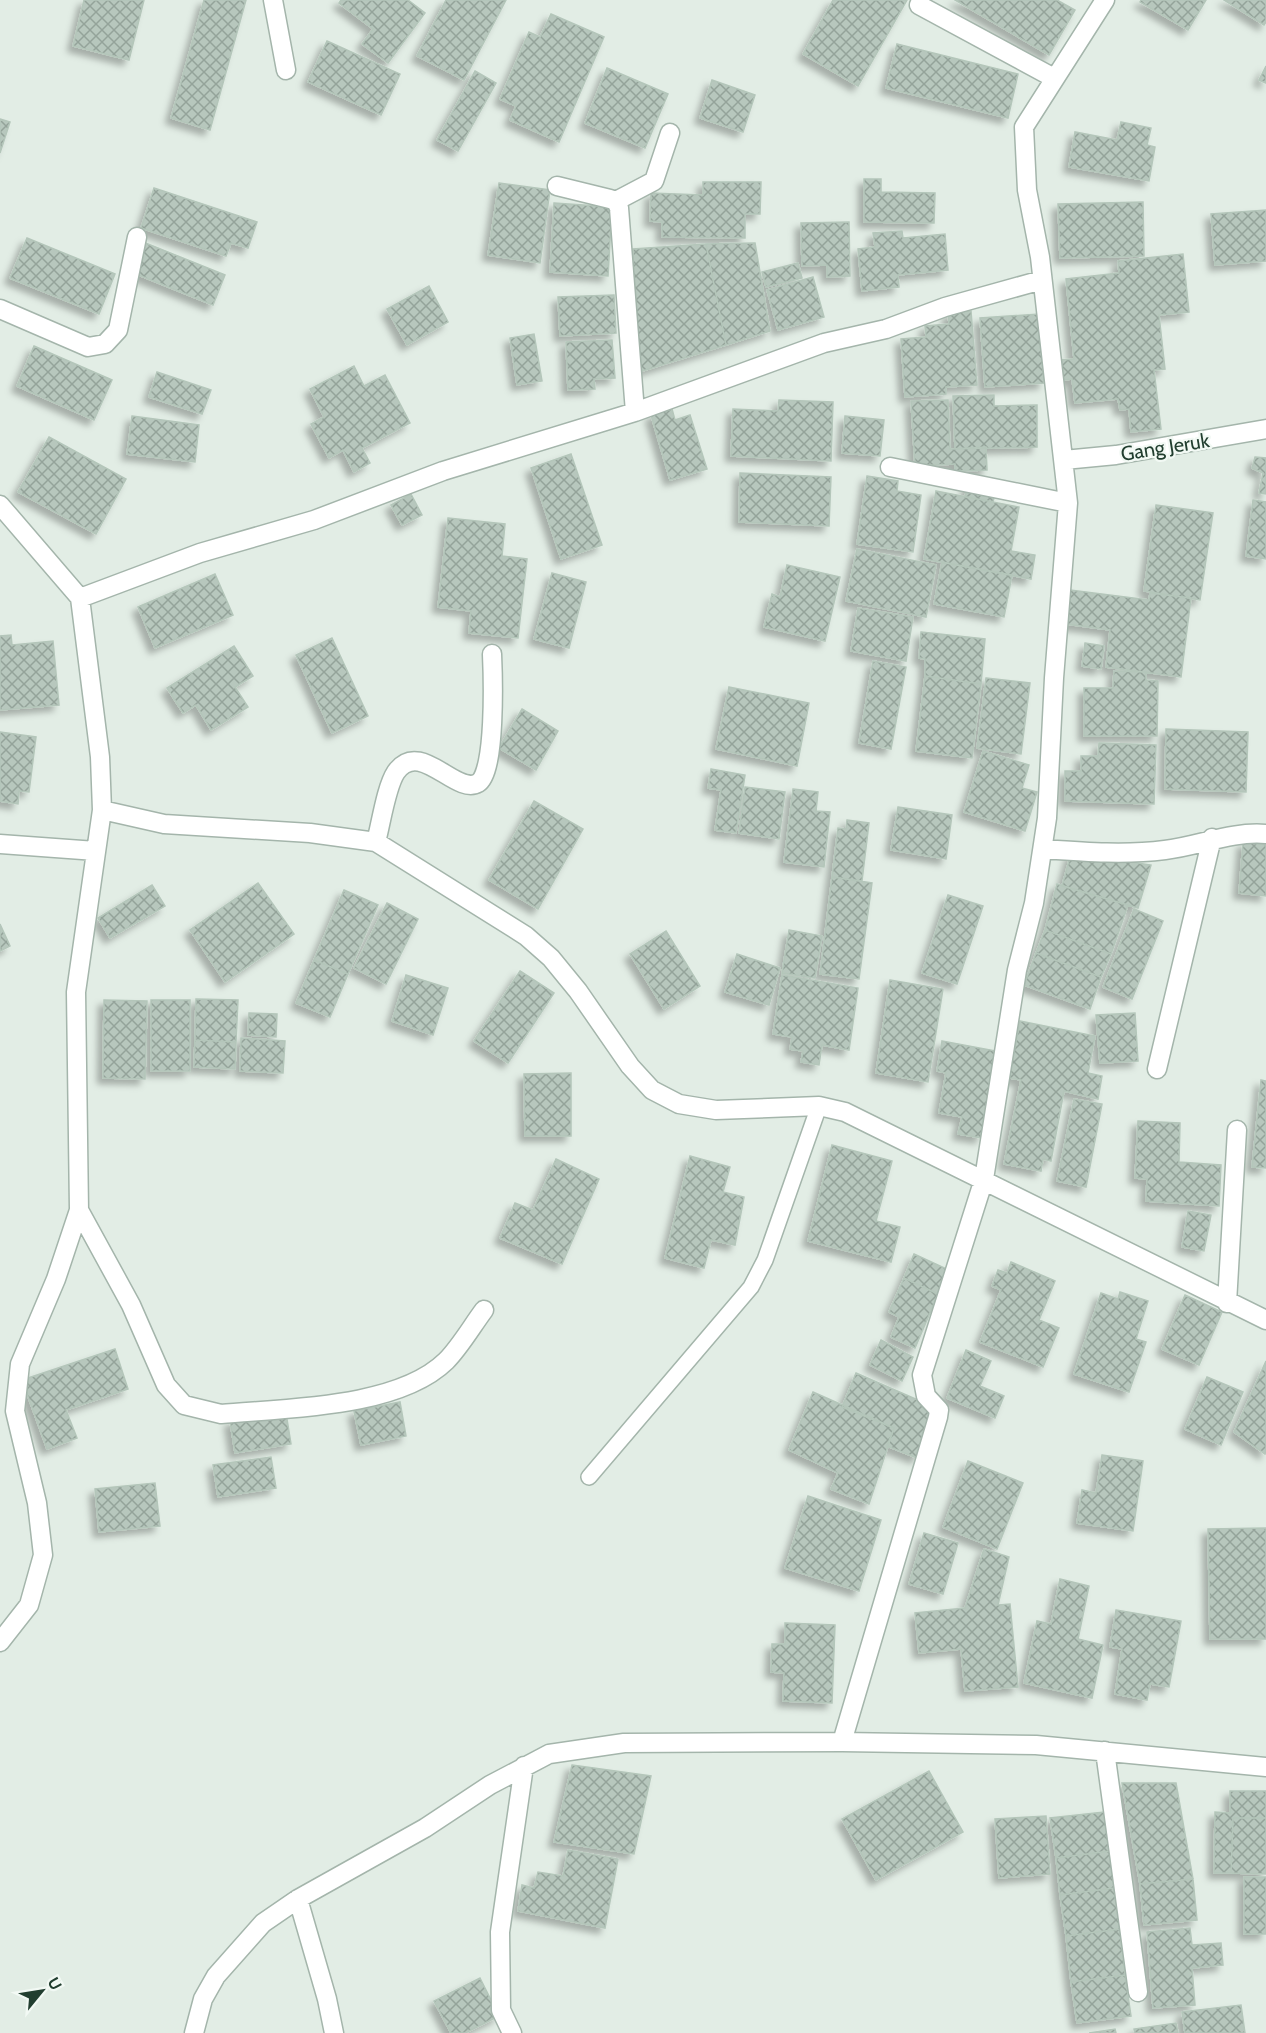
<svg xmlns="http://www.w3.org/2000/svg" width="1266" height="2033" viewBox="0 0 1266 2033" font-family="Cabin,sans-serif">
<defs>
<pattern id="building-cross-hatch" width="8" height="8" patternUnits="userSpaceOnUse" patternTransform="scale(1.5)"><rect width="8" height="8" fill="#b7c7bd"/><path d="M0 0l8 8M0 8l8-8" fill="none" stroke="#94a39a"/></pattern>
<filter id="shadow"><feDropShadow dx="-5.5" dy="5.5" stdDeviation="3" flood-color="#0004"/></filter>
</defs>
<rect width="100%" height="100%" fill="#e2ede5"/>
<path fill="url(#building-cross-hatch)" stroke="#b4c6ba" stroke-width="1.5" filter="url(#shadow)" d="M84 0H144L129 60 73 46Z
M204 0H246L210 130 171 118Z
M341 0H408L425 13 388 63 362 44 373 29 339 3Z
M446 0H506L464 80 417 56Z
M833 0H907L858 86 803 54Z
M955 0H1057L1075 10 1049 55Z
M1141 0H1206L1188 30 1140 2Z
M1224 0H1266V22L1264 25Z
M551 14 604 37 559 142 510 120 516 106 500 99 529 32 540 37Z
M327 41 400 74 381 115 308 82Z
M897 44 1018 74 1008 118 886 88Z
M1266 66V83L1259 80Z
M607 68 668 94 645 148 585 123Z
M475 71 496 83 458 151 437 140Z
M712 80 755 95 743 132 700 118Z
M0 119 10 122 0 153Z
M1121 122 1151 128 1147 145 1155 147 1149 181 1069 167 1075 132 1117 140Z
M864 179H881V192L935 193 934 223 864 222Z
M703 182H761L760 214H745V238L662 237V222L650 221 651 193 703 195Z
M499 183 550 190 540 263 488 255Z
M154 188 257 222 248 248 231 243 226 256 141 228Z
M1143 202 1144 256 1060 258 1058 204Z
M554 203 612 207 608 276 550 272Z
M1266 210V261L1215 265 1211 214Z
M849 222 850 276 827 277V265L802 266 801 223Z
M902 231 903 238 945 234 948 270 898 275 899 287 862 291 858 249 875 247 873 233Z
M27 238 115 274 99 314 10 278Z
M143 242 225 275 213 305 131 272Z
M755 243 770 331 726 345 706 244Z
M706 244 726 345 636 373 633 249Z
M1183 254 1189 312 1159 315 1165 369 1154 370 1161 429 1131 432 1129 409 1120 410 1118 399 1075 403 1072 379 1064 380 1061 360 1074 359 1066 279 1119 273 1118 261Z
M798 263 802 278 766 287 762 272Z
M813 277 824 317 778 330 767 290Z
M429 286 448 322 407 345 387 309Z
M614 295 616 333 560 336 558 297Z
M971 311 977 385 946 387V394L905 397 901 339 926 337 925 326 949 324 948 313Z
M1039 314 1044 383 985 387 980 318Z
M534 334 542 381 517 385 510 338Z
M612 340 615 378 594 379 595 389 568 390 566 342Z
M34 346 112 380 94 420 17 386Z
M354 366 364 386 385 375 410 423 362 448 370 463 354 472 343 450 329 458 311 424 324 417 310 389Z
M157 372 211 390 202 414 149 397Z
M994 395V406L1037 405V447L955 449 953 396Z
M779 400 833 402 831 461 731 456 733 409 778 411Z
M948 400 950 449 986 447 987 470 955 471V464L915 466 911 401Z
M672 409 675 420 690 415 707 469 670 480 651 415Z
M132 416 199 425 195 462 127 454Z
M845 416 884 420 880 456 842 453Z
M49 437 126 479 96 534 18 492Z
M571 454 602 545 561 559 531 468Z
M1255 457 1266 458V494L1259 493 1263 473 1252 468Z
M740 473 831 477 829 526 739 522Z
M867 476 898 481 897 491 921 495 913 552 857 544Z
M968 484 996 489 993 502 965 497Z
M936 491 1019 507 1011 551 1035 555 1031 579 924 559Z
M411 494 422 515 402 525 391 505Z
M1253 500 1266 502V559L1246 556Z
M1156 505 1213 513 1200 600 1144 591Z
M448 518 505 524 502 556 527 559 518 638 469 633 471 611 438 607Z
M857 549 936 565 926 617 846 601Z
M942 562 1012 575 1004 617 934 604Z
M787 565 840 577 825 641 764 627 772 594 780 597Z
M552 573 586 582 569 648 534 639Z
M215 574 233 615 155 648 138 607Z
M1070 590 1149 600 1150 593 1191 598 1181 677 1106 667 1110 630 1066 624Z
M858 608 913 617 906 661 851 651Z
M921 632 985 639 981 684 925 676V659L919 658Z
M11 635 12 645 53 641 59 705 0 710V636Z
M332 638 368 716 332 733 296 655Z
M1085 643 1104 646 1101 669 1082 666Z
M234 646 253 676 235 687 248 707 211 730 196 705 183 713 167 688Z
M873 661 906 667 891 749 859 743Z
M1114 671 1146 672V680L1158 681 1157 736H1084V688H1113Z
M925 676 981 684 972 758 916 751Z
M986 678 1030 683 1021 754 977 748Z
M729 687 809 703 797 766 716 749Z
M522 709 558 731 536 770 499 748Z
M1166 729 1248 732 1246 792 1165 789Z
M0 732 36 737 29 792 19 791 18 804 0 801Z
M1099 743 1156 745 1154 804 1065 801V771H1081V756H1098Z
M983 751 1029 765 1022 788 1037 792 1025 831 964 812Z
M711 769 745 775 736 833 715 830 721 790 708 788Z
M745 787 785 792 779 839 739 833Z
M793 789 818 792 816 811 830 812 824 867 784 862Z
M534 801 583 829 538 909 489 880Z
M898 807 952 815 946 859 891 850Z
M847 820 869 823 862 881 832 877 838 828 846 829Z
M1243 842 1266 845V896L1239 893Z
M1071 853 1151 865 1138 908 1062 886Z
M832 877 872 883 859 979 820 974Z
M258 883 294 934 225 982 190 930Z
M1057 884 1128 905 1111 954 1045 930Z
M152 885 165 906 110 938 98 918Z
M344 890 378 905 348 974 314 960Z
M948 895 983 906 957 984 922 973Z
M387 903 418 919 386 984 354 968Z
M1134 909 1163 921 1132 999 1103 987Z
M0 924 10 946 0 951Z
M789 930 822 936 815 978 782 973Z
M1045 930 1111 954 1101 977 1036 953Z
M666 931 700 986 664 1009 630 954Z
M1036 953 1101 977 1090 1009 1024 985Z
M737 954 780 968 769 1005 725 992Z
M314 960 348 974 330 1017 296 1003Z
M520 971 554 993 508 1063 474 1041Z
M406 975 448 988 433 1035 392 1021Z
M782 975 858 988 849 1050 822 1045 819 1065 801 1062 803 1051 790 1049 792 1037 773 1034Z
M890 980 943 989 928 1082 876 1073Z
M196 999 238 1000 236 1042 195 1040Z
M104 1000 147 1001 145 1079 103 1078Z
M151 1000H190V1071H151Z
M249 1013 277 1014 276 1037 248 1035Z
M1135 1013 1138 1061 1100 1063 1096 1015Z
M1020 1021 1095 1036 1088 1073 1102 1076 1098 1099 1064 1091 1051 1161 1043 1159 1041 1171 1004 1164 1021 1080 1009 1078Z
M241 1038 285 1041 283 1073 240 1071Z
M195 1040 236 1042 235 1069 194 1067Z
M942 1041 996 1051 981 1138 958 1134 962 1117 939 1113 946 1073 937 1071Z
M571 1073V1136H525L524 1074Z
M1261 1080 1266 1081V1168L1252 1167Z
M1074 1099 1102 1104 1086 1187 1057 1181Z
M1138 1121 1180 1123 1179 1162 1221 1165 1219 1206 1146 1201 1147 1179 1135 1178Z
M832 1145 892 1161 876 1221 900 1227 891 1262 808 1241Z
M690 1156 730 1167 723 1192 744 1197 735 1245 711 1240 704 1268 665 1258Z
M556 1159 599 1179 562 1264 500 1238 515 1203 533 1210Z
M1188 1211 1211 1215 1204 1251 1182 1247Z
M914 1254 949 1270 938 1294 904 1278Z
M1011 1262 1055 1281 1039 1320 1059 1328 1043 1367 980 1342 1001 1290 992 1286 998 1270 1007 1273Z
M904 1278 938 1294 915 1348 891 1337 899 1317 889 1312Z
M1120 1292 1148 1301 1136 1339 1146 1342 1129 1392 1074 1374 1101 1293 1118 1299Z
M1185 1295 1222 1312 1199 1365 1162 1349Z
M881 1340 913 1357 902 1381 870 1365Z
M115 1349 128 1389 66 1410 77 1438 47 1449 22 1380Z
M966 1350 991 1361 980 1386 1004 1396 995 1418 947 1398Z
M1266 1361V1451L1265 1454 1234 1432Z
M856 1373 936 1408 917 1458 887 1446 894 1428 842 1407Z
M1207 1377 1243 1392 1221 1445 1185 1429Z
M813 1392 894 1428 869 1504 831 1489 838 1473 789 1450Z
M400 1402 406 1436 361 1445 354 1411Z
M286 1413 291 1444 235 1453 230 1421Z
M1102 1455 1143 1461 1133 1531 1077 1523 1082 1490 1096 1493Z
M271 1457 276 1488 218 1497 213 1465Z
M968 1461 1023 1483 997 1549 943 1527Z
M155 1483 160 1526 99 1532 95 1489Z
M808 1496 881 1520 859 1591 785 1568Z
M1266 1528V1639H1210L1208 1529Z
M924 1533 958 1543 943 1594 909 1584Z
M984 1549 1009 1557 998 1605 1010 1604 1018 1687 965 1691 961 1649 919 1653 915 1613 965 1608Z
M1060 1579 1089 1586 1078 1639 1103 1645 1092 1698 1024 1683 1037 1621 1051 1624Z
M1116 1610 1181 1621 1169 1687 1150 1684 1147 1700 1115 1694 1122 1649 1110 1647Z
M785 1623 835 1625 832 1703 783 1701 784 1673 771 1672 772 1644H785Z
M572 1765 651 1776 634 1854 554 1842Z
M929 1771 963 1832 876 1880 842 1819Z
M1122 1783H1176L1193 1879 1140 1884Z
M1230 1791H1266V1818H1233L1231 1873H1214L1215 1812 1230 1813Z
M1104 1812 1110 1851 1056 1858 1050 1818Z
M1046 1816 1050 1874 999 1878 995 1819Z
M1233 1818H1266V1874L1231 1873Z
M568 1850 618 1859 605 1928 518 1911 522 1885 534 1888 538 1872 563 1876Z
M1110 1851 1114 1888 1060 1895 1056 1858Z
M1244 1877H1266V1934H1244Z
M1193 1879 1197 1920 1144 1925 1140 1884Z
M1114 1888 1120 1929 1066 1936 1060 1895Z
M1190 1928 1192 1945 1221 1943 1223 1965 1192 1968 1195 2005 1153 2008 1147 1932Z
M1120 1929 1125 1975 1071 1982 1066 1936Z
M1125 1975 1131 2016 1077 2023 1071 1982Z
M480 1978 499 2016 465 2033H451L434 2001Z
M1241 2005 1245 2033H1185L1182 2012Z
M1176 2023 1178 2033H1135L1134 2029Z
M1115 2029 1116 2033H1089Z"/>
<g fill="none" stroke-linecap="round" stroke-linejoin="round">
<defs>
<path id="lane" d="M589 1477 751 1287 765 1260 819 1106"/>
<path id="street" d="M273 0 286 70
M919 5 1054 78
M557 186 610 199 616 201 619 208 635 412
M616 201 654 181 670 133
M0 309 88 347 105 344 118 330 137 237
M1064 460 1116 455 1266 429
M890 467 1068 503
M0 505 80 598 100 757 102 810 164 824 310 833 376 842 526 936 551 958 578 991 630 1066 652 1090 679 1104 716 1110 819 1106 845 1112 1266 1320
M80 598 200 553 314 520 443 471 635 412 824 343 886 329 945 307 1042 280
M376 842C381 824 386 787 396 772 420 738 456 796 478 783 496 772 493 676 492 654
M0 844 96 851
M1045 849C1086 852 1125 855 1165 850 1199 846 1231 831 1266 834
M1157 1069 1212 838
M79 1210 131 1305 166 1385 184 1405 221 1414C286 1408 398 1408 446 1361 460 1347 472 1326 484 1310
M1227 1303 1237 1130
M0 1642 29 1605 43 1555 37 1503 15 1411 20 1364 56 1279 79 1210 76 992 102 810
M842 1742 938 1417 939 1410 926 1396 922 1375 984 1179 1017 970 1034 903 1047 818 1054 678 1068 503 1040 257 1027 190 1024 127 1105 0
M1105 1751 1138 1992
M298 1899 327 1999 334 2033
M194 2033 203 1999 216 1976 263 1923 298 1899 425 1828 490 1785 549 1754 624 1743 842 1742 1036 1745 1266 1767
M512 2033 501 2010 500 1932 524 1766"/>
</defs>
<use href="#lane" stroke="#a4b5ab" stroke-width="18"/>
<use href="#street" stroke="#a4b5ab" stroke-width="21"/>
<use href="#lane" stroke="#fff" stroke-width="15"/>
<use href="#street" stroke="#fff" stroke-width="18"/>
</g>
<g text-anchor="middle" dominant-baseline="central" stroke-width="4.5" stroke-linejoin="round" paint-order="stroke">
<g font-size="20" fill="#213e2f" stroke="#f2f9f4">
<text transform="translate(1165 447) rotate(-9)">Gang Jeruk</text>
</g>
</g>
<g transform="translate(42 1991) rotate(60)" stroke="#f2f9f4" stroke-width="4.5" paint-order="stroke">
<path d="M0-4.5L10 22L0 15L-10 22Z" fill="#213e2f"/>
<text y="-9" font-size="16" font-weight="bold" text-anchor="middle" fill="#213e2f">U</text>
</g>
</svg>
